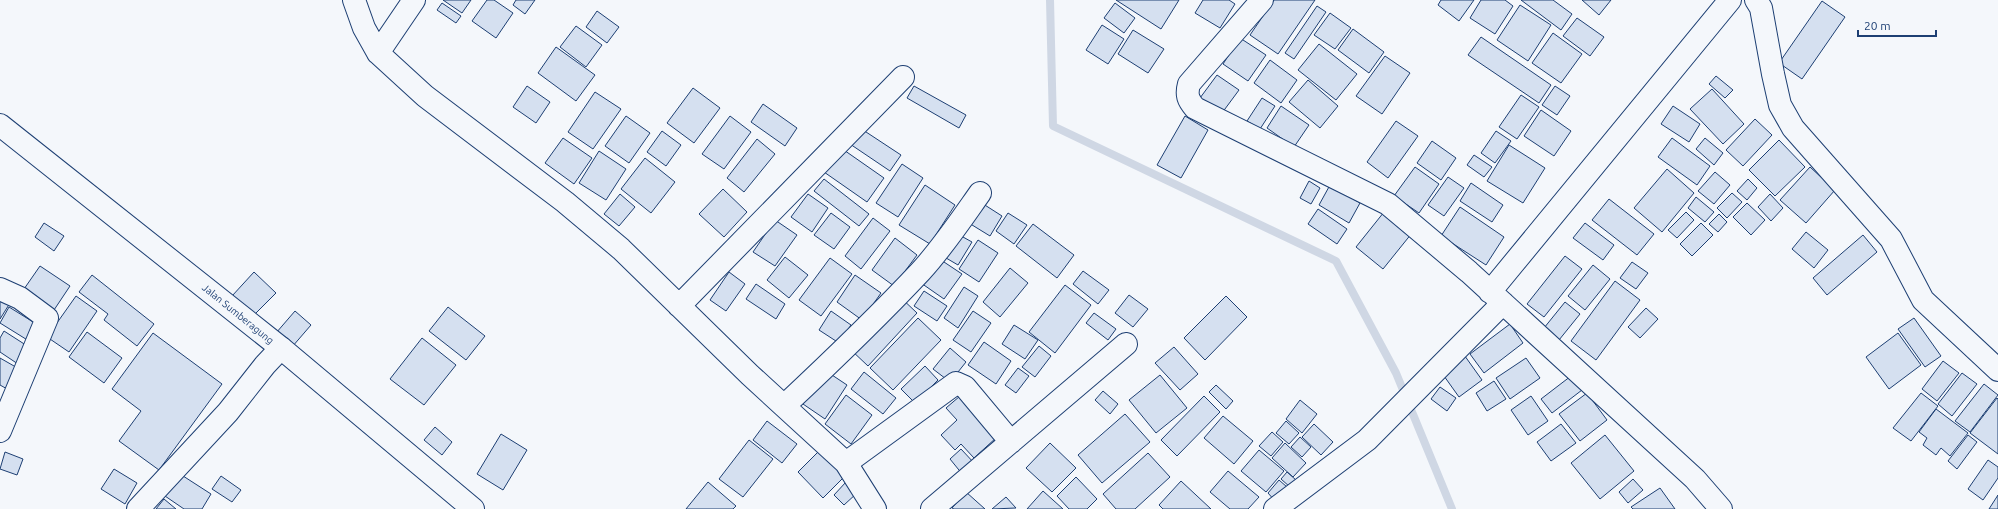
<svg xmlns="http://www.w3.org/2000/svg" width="1998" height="509" viewBox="0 0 1998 509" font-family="Ubuntu,sans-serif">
<rect width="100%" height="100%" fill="#f4f7fb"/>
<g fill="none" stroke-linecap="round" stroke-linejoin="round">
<path stroke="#cfd7e4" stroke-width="8" d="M1050 0 1053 126 1336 261 1396 373 1452 509"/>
</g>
<path fill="#d5e0f0" stroke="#1d3f73" d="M443 0H471L462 13Z
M487 0H494L513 13 496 38 472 21Z
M516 0H535L525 14 513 5Z
M1116 0H1179L1161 29Z
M1203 0H1229L1235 4 1220 28 1195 13Z
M1274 0H1315L1278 54 1250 35Z
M1441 0H1474L1459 21 1438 5Z
M1481 0H1505L1513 6 1495 34 1470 18Z
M1521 0H1553L1572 14 1561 30Z
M1582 0H1611L1599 15Z
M1822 1 1845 17 1802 79 1779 63Z
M442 3 461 16 456 23 437 10Z
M1115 3 1135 18 1124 33 1104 18Z
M1520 5 1551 25 1528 61 1497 40Z
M1317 6 1326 12 1294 59 1285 53Z
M597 11 619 27 607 43 586 27Z
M1330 13 1351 28 1335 49 1314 35Z
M1577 18 1604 37 1590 56 1563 36Z
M1102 25 1124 39 1108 64 1086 50Z
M576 26 602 45 586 67 560 47Z
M1353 29 1384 52 1369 73 1338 50Z
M1133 30 1164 49 1148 73 1118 54Z
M1553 33 1582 54 1561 83 1532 63Z
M1481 37 1551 85 1539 103 1468 55Z
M1240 38 1266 55 1248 81 1223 64Z
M1319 44 1357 74 1336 100 1298 70Z
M556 47 595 75 576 101 538 73Z
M1385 56 1410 73 1382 114 1356 96Z
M1270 60 1297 80 1281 103 1254 83Z
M1217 75 1239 90 1222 113 1200 98Z
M1716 76 1733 90 1725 98 1709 84Z
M1308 80 1338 106 1320 128 1289 102Z
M527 86 550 102 536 123 513 107Z
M914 86 966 115 959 128 907 98Z
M1555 86 1570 96 1557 115 1542 105Z
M693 88 720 108 694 143 667 123Z
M1712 89 1744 124 1723 144 1690 109Z
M595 92 621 109 593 149 568 132Z
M1521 95 1539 107 1517 139 1499 127Z
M1262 98 1275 106 1260 129 1247 121Z
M763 104 797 128 785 146 751 122Z
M1281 106 1309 125 1294 147 1267 128Z
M1673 106 1700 124 1689 142 1661 124Z
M1541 110 1571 131 1554 156 1524 136Z
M626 116 650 133 629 163 605 146Z
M730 116 751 132 724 169 702 154Z
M1185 116 1208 130 1181 178 1157 165Z
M1755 119 1772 135 1743 166 1726 150Z
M1396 121 1418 136 1388 178 1367 162Z
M860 128 901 155 890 171 850 144Z
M662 131 681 145 666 166 647 152Z
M1496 131 1511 141 1495 163 1481 153Z
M563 138 592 158 574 184 545 163Z
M1672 138 1710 166 1697 185 1658 157Z
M1705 138 1723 153 1714 165 1696 149Z
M757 139 775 154 744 192 727 178Z
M1779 140 1805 167 1775 196 1749 170Z
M1432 141 1456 158 1441 180 1417 163Z
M1509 145 1545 168 1523 203 1487 181Z
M841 148 884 178 867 202 824 172Z
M599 151 626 169 606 200 579 183Z
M1474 155 1492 167 1484 177 1467 165Z
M645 158 675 182 651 213 621 189Z
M902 164 923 178 898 217 876 203Z
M1415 167 1439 184 1419 213 1394 196Z
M1810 167 1835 190 1806 223 1780 200Z
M1667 169 1694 193 1662 232 1634 208Z
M1715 172 1730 185 1714 204 1698 191Z
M1448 177 1464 188 1444 216 1428 205Z
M824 179 869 214 859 226 814 191Z
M1748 179 1757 188 1747 200 1737 191Z
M1309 181 1320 188 1311 204 1300 198Z
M1471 183 1503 205 1492 222 1460 201Z
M925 185 955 205 930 244 899 225Z
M1330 185 1360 203 1349 223 1319 205Z
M723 189 747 212 724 237 699 214Z
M1732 193 1742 202 1727 218 1717 208Z
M620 194 635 207 619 226 604 214Z
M808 194 828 208 812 232 791 217Z
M1770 194 1783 208 1771 221 1758 207Z
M1696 197 1714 212 1705 222 1688 208Z
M1609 199 1654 234 1637 255 1592 220Z
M977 200 1002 216 990 236 964 220Z
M1747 203 1765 220 1751 235 1733 217Z
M1460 207 1504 237 1486 265 1441 236Z
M1318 209 1347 229 1337 244 1308 224Z
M1384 212 1412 233 1383 269 1356 247Z
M1686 212 1694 220 1677 238 1668 230Z
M831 213 850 227 834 249 814 235Z
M1008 213 1027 225 1014 244 996 231Z
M1719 214 1727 222 1718 232 1709 224Z
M873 218 890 231 861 269 845 256Z
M775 220 797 235 775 266 753 252Z
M44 223 64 236 54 251 35 237Z
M1585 223 1614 245 1603 260 1573 238Z
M1701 223 1713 235 1692 256 1680 244Z
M1033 224 1074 255 1057 278 1016 246Z
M954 232 972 242 958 265 941 255Z
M1806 232 1828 250 1814 268 1792 249Z
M1863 235 1877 252 1827 295 1813 278Z
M895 238 917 255 894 286 872 270Z
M978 240 998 253 979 282 959 269Z
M1565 256 1582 269 1544 317 1527 304Z
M785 257 808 275 789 298 767 280Z
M830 258 852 274 821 316 799 300Z
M938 258 962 274 944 299 921 283Z
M1632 262 1648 273 1636 289 1620 278Z
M1593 265 1610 279 1585 310 1568 296Z
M40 266 70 286 54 310 24 289Z
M1010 268 1028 283 1000 317 983 302Z
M1083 271 1109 290 1098 304 1073 284Z
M254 272 276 293 253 316 232 296Z
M729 272 745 284 726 311 710 300Z
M92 275 154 324 137 346 104 320 108 314 79 292Z
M855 275 881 293 862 320 837 302Z
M1615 281 1640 300 1596 360 1571 341Z
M756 284 785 304 776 319 746 299Z
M1065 285 1091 305 1055 353 1029 332Z
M964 287 978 296 958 328 944 318Z
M924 291 947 306 937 321 914 306Z
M898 295 917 313 868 366 850 349Z
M1129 295 1148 309 1133 327 1115 313Z
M76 296 97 311 69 352 47 337Z
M1226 296 1247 317 1205 360 1184 338Z
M0 297 10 303 0 319Z
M1565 302 1580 314 1559 340 1544 328Z
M9 307 38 325 29 341 0 323Z
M448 307 485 336 466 360 429 331Z
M1646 308 1658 319 1640 338 1628 327Z
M295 311 311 325 292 347 276 333Z
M831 311 851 325 839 343 819 330Z
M973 311 991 323 971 352 953 340Z
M1094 313 1116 329 1108 340 1086 323Z
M918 318 941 340 893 390 870 368Z
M1914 318 1941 356 1925 367 1898 329Z
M1510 324 1523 343 1484 373 1470 354Z
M1014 325 1038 340 1025 359 1002 344Z
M4 331 32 349 21 366 0 352V338Z
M87 332 122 358 104 383 69 357Z
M153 333 222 384 159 470 119 441 141 411 112 389Z
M1898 333 1921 365 1889 389 1866 357Z
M422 338 456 365 424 405 390 379Z
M984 342 1011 361 996 384 968 365Z
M1039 346 1051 356 1035 377 1022 367Z
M1174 347 1198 374 1180 390 1155 363Z
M950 348 966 362 950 382 933 369Z
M1462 352 1482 380 1459 397 1439 369Z
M0 358 21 370 9 390 0 385Z
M1526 358 1540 378 1510 399 1496 378Z
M1943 361 1959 373 1937 401 1922 389Z
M925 366 938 380 915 403 901 389Z
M1018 368 1029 376 1016 393 1005 385Z
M826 371 847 385 825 419 803 404Z
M864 372 896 398 883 414 851 389Z
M1962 373 1977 384 1952 416 1938 404Z
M1160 375 1187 408 1156 433 1129 400Z
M1571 376 1582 390 1552 413 1541 399Z
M1494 381 1506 399 1487 411 1476 393Z
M1984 384 1998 395 1970 432 1955 421Z
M1216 385 1233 401 1226 409 1209 392Z
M1440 387 1456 398 1447 411 1431 399Z
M1103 391 1118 404 1110 414 1095 400Z
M1587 393 1607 420 1580 441 1559 414Z
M1921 393 1938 406 1911 441 1893 428Z
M846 395 872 415 851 444 825 424Z
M960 396 997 437 974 458 961 444 955 450 941 435 957 420 946 408Z
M1204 396 1220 412 1177 456 1161 440Z
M1531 396 1548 421 1528 435 1511 410Z
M1997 398 1998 399V454L1970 433Z
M1300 400 1317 414 1302 433 1286 419Z
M1936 409 1968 433 1950 456 1941 448 1936 455 1923 445 1927 438 1919 432Z
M1125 414 1150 442 1102 483 1078 455Z
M1223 416 1253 441 1234 464 1204 438Z
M767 421 797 444 782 463 753 440Z
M1286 421 1299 433 1289 444 1276 433Z
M1314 424 1333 442 1321 455 1302 437Z
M1561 424 1576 443 1551 461 1537 442Z
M435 427 452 442 442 455 424 440Z
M1272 432 1283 442 1271 456 1259 446Z
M501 434 527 450 503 490 477 474Z
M1605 435 1634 471 1600 499 1571 463Z
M1968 435 1977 442 1957 469 1948 461Z
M1300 437 1311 447 1302 457 1291 447Z
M749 440 773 459 743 497 719 479Z
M1050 443 1076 468 1052 492 1026 468Z
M1285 443 1306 463 1293 477 1272 458Z
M821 449 846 475 823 498 798 472Z
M961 449 975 464 963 475 950 459Z
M1259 450 1284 471 1266 492 1241 471Z
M5 452 23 459 17 475 0 469Z
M1148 453 1170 477 1135 509H1116L1103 494Z
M1988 460 1998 467V478L1983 500 1968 489Z
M114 469 137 483 125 504 101 489Z
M1228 471 1259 497 1248 509H1230L1210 492Z
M1287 472 1296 480 1290 487 1281 479Z
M180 474 211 494 202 509H184L165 496Z
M221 476 241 490 232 502 212 489Z
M1076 477 1097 499 1087 509H1069L1057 496Z
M1633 479 1643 490 1628 503 1619 492Z
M1279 480 1287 487 1275 501 1268 493Z
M1181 481 1211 509H1163L1159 505Z
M708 482 736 506 733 509H686Z
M846 482 857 493 844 505 834 495Z
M1660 488 1675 509H1633L1631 507Z
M1043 491 1063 509H1027Z
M966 492 985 509H954L952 508Z
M1998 495V509H1989Z
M1006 497 1016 508 992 509Z
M164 499 176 509H156Z"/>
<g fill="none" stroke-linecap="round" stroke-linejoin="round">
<defs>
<path id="street" d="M354 0 364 28 378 53 425 96 565 202 621 249 750 375 846 463 875 509
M1262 0 1189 84C1186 95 1188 100 1195 108L1388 204 1469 272 1695 479 1721 509
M1756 0 1761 8 1773 74 1780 105 1793 128 1891 239 1923 300 1998 370
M378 53 414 0
M0 289 20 298 47 318 0 431
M1490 292 1730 0
M679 306 903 77
M784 406C831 362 877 318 921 271 943 247 961 220 980 193
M846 463 956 383 965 387 1011 442
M138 509 228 412 265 365 281 348
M932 509 1126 344
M1275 509 1367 440 1503 303"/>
<path id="secondary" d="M0 125 281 348 473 509"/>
</defs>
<use href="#street" stroke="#1d3f73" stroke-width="24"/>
<use href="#secondary" stroke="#1d3f73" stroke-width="24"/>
<use href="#street" stroke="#f4f7fb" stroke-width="22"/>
<use href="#secondary" stroke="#f4f7fb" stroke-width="22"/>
</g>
<g text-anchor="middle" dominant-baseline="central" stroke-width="3" stroke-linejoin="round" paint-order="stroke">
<g font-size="10" fill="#1d3f73" stroke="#f4f7fb">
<text transform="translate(238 314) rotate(39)">Jalan Sumberagung</text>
</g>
</g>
<path d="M1858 30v6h78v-6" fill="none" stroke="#1d3f73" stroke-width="2"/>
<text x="1864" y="30" font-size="12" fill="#1d3f73" stroke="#f4f7fb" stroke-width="3" paint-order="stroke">20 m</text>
</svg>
